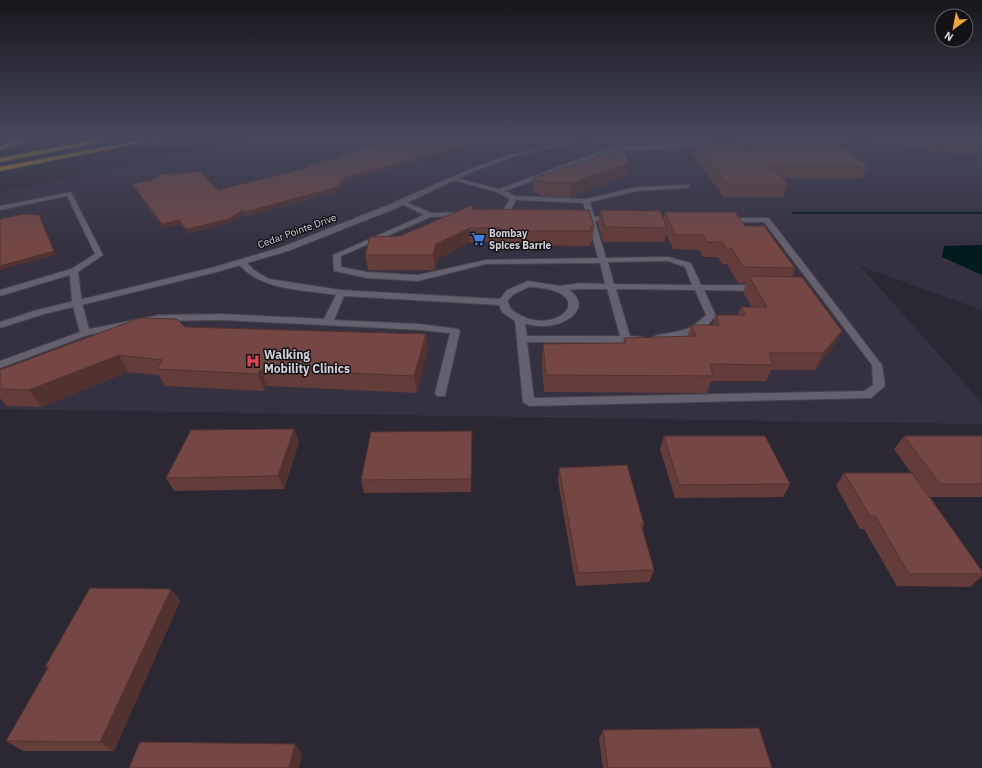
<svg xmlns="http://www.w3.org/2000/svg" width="982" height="768" viewBox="0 0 982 768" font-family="'IBM Plex Sans',sans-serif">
<rect width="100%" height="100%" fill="#2c2833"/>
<path fill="#363141" d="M267 137H982V310L860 266 982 403V424L0 409V192Z"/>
<path fill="#001b1e" d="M982 245V275L942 257 944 246Z"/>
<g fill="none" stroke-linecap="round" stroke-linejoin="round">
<path fill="#001b1e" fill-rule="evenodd" d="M791 212H982V214H793L791 213Z"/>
<defs>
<path id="lane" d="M711 143V145L709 146 613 151 505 191 515 196 586 199 637 187 689 185V187L687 188 637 191 590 202 594 216 614 218 618 220 614 222 595 221 606 258 668 257 691 263 701 285H760L764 288 760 291 704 290 716 316 714 318C710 322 706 328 701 331 693 336 659 345 653 338L654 336C679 330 686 334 706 315L695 290 616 289 630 336 643 337 644 339 643 341 626 343 527 342 534 398 864 391 873 385 872 365 764 222H724L723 220 727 218H769L882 365 885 386 871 398 529 406 523 402 515 321 502 312 499 305 344 296 334 320 420 324 458 329 460 331 445 396H437L435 393 450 333 420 330 223 320 159 321 88 335 0 368V361L80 332 72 303 70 275 0 296V290L71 269 95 254 67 196 0 210V206L71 192 103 255 78 272 82 303 89 329 159 315 223 314 324 319 336 295C302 289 259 291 237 262L238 260H244L254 270 269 279 341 290 500 299 507 290 528 281 560 286 580 283 605 284 600 263 486 264 418 281 367 278 334 271 333 255 424 215 400 203 399 202 402 200 431 213 464 212 468 214 464 216 431 217 341 256V267L367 272 418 275 486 260 598 258 588 220 577 219 573 217 577 215 587 216 583 203 516 200 508 215H505L501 213 510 199 497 192 449 179 452 177 499 189 612 147ZM668 261 685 267 692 285 614 284 608 262ZM529 287C602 290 559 338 518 314 512 311 508 307 508 300L514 294ZM580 289H607L620 336H527L525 324C535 326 544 327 553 325 571 322 591 305 569 290Z"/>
<path id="secondary" d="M587 137H597L513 157 472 172 394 209 288 251 217 272 44 314 0 328V322L37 310 211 268 282 247 388 205 468 170 509 155Z"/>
<path id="highway" d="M31 137H39L0 150V146Z
M158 137H169L0 171V167Z
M105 138 108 140 107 141 0 162V158Z"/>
</defs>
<use href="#lane" stroke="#47434c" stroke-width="2"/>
<use href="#secondary" stroke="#47434c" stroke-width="2"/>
<use href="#highway" stroke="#47434c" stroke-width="2"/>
<use href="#lane" fill="#64606d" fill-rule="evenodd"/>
<use href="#secondary" fill="#64606d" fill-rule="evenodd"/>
<use href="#highway" fill="#bb891a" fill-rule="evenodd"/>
</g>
<path fill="#643d3a" d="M372 137H484L483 144 346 181 338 191 247 216 245 214 231 222 189 233 181 224 164 228 134 187 132 184 218 190 308 168 307 165 338 158 337 155 384 144Z
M848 137H979L978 146 973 156 847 138Z
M777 138 868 166 862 178H782L788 184 783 197H724L692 154 694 143H705L706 140 746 147 748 141H776Z
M629 163 627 176 570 197 541 196 533 191V178Z
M473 209 594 227 592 242H591L590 246 501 245 500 242H470L437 259 435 270H368L365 255 400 236Z
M600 210 663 219 665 212 745 226 795 268 792 277 842 331 833 347 815 370H771L766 381H711L707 393 544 392 542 361 543 344 623 343 624 338 687 337 691 325H713L716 315H738L741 307H752L743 292 746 283H738L727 264H722L718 257H703L699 250 673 249 666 234 664 242H603L598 224Z
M185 327 426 334 428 350 417 393 267 386 264 391 165 386 159 375 128 372 42 407 7 406 0 398V370Z
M294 429 299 442 284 489 174 491 166 478Z
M472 431V444L471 492 364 493 361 480Z
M664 436 790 484 783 497 675 498 660 449Z
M904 436H982V497H930L982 571V576L970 587 897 586 864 529H860L836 486 844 473H911L894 449Z
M559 468 644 524 642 530 654 570 649 582 576 586 558 481Z
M171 589 180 601 114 751H23L6 741 47 669 45 667Z
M603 730 772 768H603L599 739Z"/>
<path fill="#513230" d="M484 137 483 144 346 181 338 191 247 216 246 212 345 177Z
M629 163 627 176 570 197 572 183Z
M243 210 245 214 231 222 189 233 187 229Z
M39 215 41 218 56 255 0 270V266Z
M179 220 181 224 164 228 162 224Z
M470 228V242L437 259 435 270 433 255 436 244Z
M842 331 833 347 815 370 823 353Z
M426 334 428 350 417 393 414 376Z
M119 355 128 372 42 407 29 390Z
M261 369 267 386 264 391 258 374Z
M294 429 299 442 284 489 278 476Z
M472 431V444L471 492V479Z
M171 589 180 601 114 751 100 742Z
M295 744 302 753 299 768H289Z"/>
<path fill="#744744" stroke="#513230" d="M377 137H484L483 141 345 177 337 187 246 212 243 210 229 219 187 229 179 220 162 224 132 184 155 179 162 174H174L199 171 218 190 310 167 307 165 340 157 337 155 388 143Z
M906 137H979L978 146Z
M777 138H831L868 166H770L788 184H728L694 143H707L706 140 736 141 751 151 757 148 748 141H780Z
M623 149 629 163 572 183 541 182 533 178Z
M472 205 473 209 589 210 594 227H591L592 231H501L500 228H470L436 244 433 255H365L370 237 400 236Z
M600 210 660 211 667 228 605 227Z
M665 212H735L745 226H764L795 268 743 267 732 249H727L722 242H707L703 235H676Z
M23 214 39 215 54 251 0 266V219Z
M749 276 802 277 842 331 823 353H769L773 365 710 364 713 376 546 375 543 344 626 343 624 338 696 336 691 325H719L716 315H745L741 307H767Z
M140 318 177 319 185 327 426 334 414 376 261 369 258 374 156 369 163 360 119 355 29 390 0 389V370Z
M294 429 278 476 166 478 191 430Z
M472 431 471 479 361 480 371 432Z
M664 436H765L790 484 679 485Z
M904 436H982V484H940Z
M627 465 644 524H641L654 570 578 573 559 468Z
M844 473H912L982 571V574H909L875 516H870Z
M90 588 171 589 100 742 6 741 49 666 45 667Z
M759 728 772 768H608L603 730Z
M140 742 295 744 289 768H129Z"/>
<linearGradient id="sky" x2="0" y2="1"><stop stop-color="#18161c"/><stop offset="0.56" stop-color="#45485b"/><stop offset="1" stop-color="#45485b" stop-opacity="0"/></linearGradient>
<rect width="982" height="244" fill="url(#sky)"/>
<defs>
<symbol id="supermarket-bare" viewBox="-9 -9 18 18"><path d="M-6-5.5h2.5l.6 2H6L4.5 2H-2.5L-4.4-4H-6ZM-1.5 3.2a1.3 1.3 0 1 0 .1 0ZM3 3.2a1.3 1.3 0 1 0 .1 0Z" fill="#3f7fe0" stroke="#141217" stroke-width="2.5" paint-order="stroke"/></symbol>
<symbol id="hospital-bare" viewBox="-9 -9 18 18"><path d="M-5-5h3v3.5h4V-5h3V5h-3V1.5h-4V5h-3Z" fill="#e0444e" stroke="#141217" stroke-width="2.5" paint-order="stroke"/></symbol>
</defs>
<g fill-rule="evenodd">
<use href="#supermarket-bare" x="468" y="229" width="20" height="20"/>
<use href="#hospital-bare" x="243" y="351" width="20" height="20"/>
</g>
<g text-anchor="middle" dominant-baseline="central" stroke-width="3" stroke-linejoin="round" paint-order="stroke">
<g font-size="10" fill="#d4d2d9" stroke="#141217">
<text transform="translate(297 231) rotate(-20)">Cedar Pointe Drive</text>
</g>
<g font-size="10" font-weight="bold" fill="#d4d2d9" stroke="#141217" text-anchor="start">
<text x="489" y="233">Bombay<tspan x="489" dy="12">Spices Barrie</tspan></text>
</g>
<g font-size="12" font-weight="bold" fill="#d4d2d9" stroke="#141217" text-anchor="start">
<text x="264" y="354">Walking<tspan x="264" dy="14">Mobility Clinics</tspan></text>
</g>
</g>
<g transform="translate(954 28) rotate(212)"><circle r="19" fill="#141217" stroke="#615f65"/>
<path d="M0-3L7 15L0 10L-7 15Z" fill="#eea73d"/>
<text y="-6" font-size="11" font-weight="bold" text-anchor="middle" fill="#d4d2d9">N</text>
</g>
</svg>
